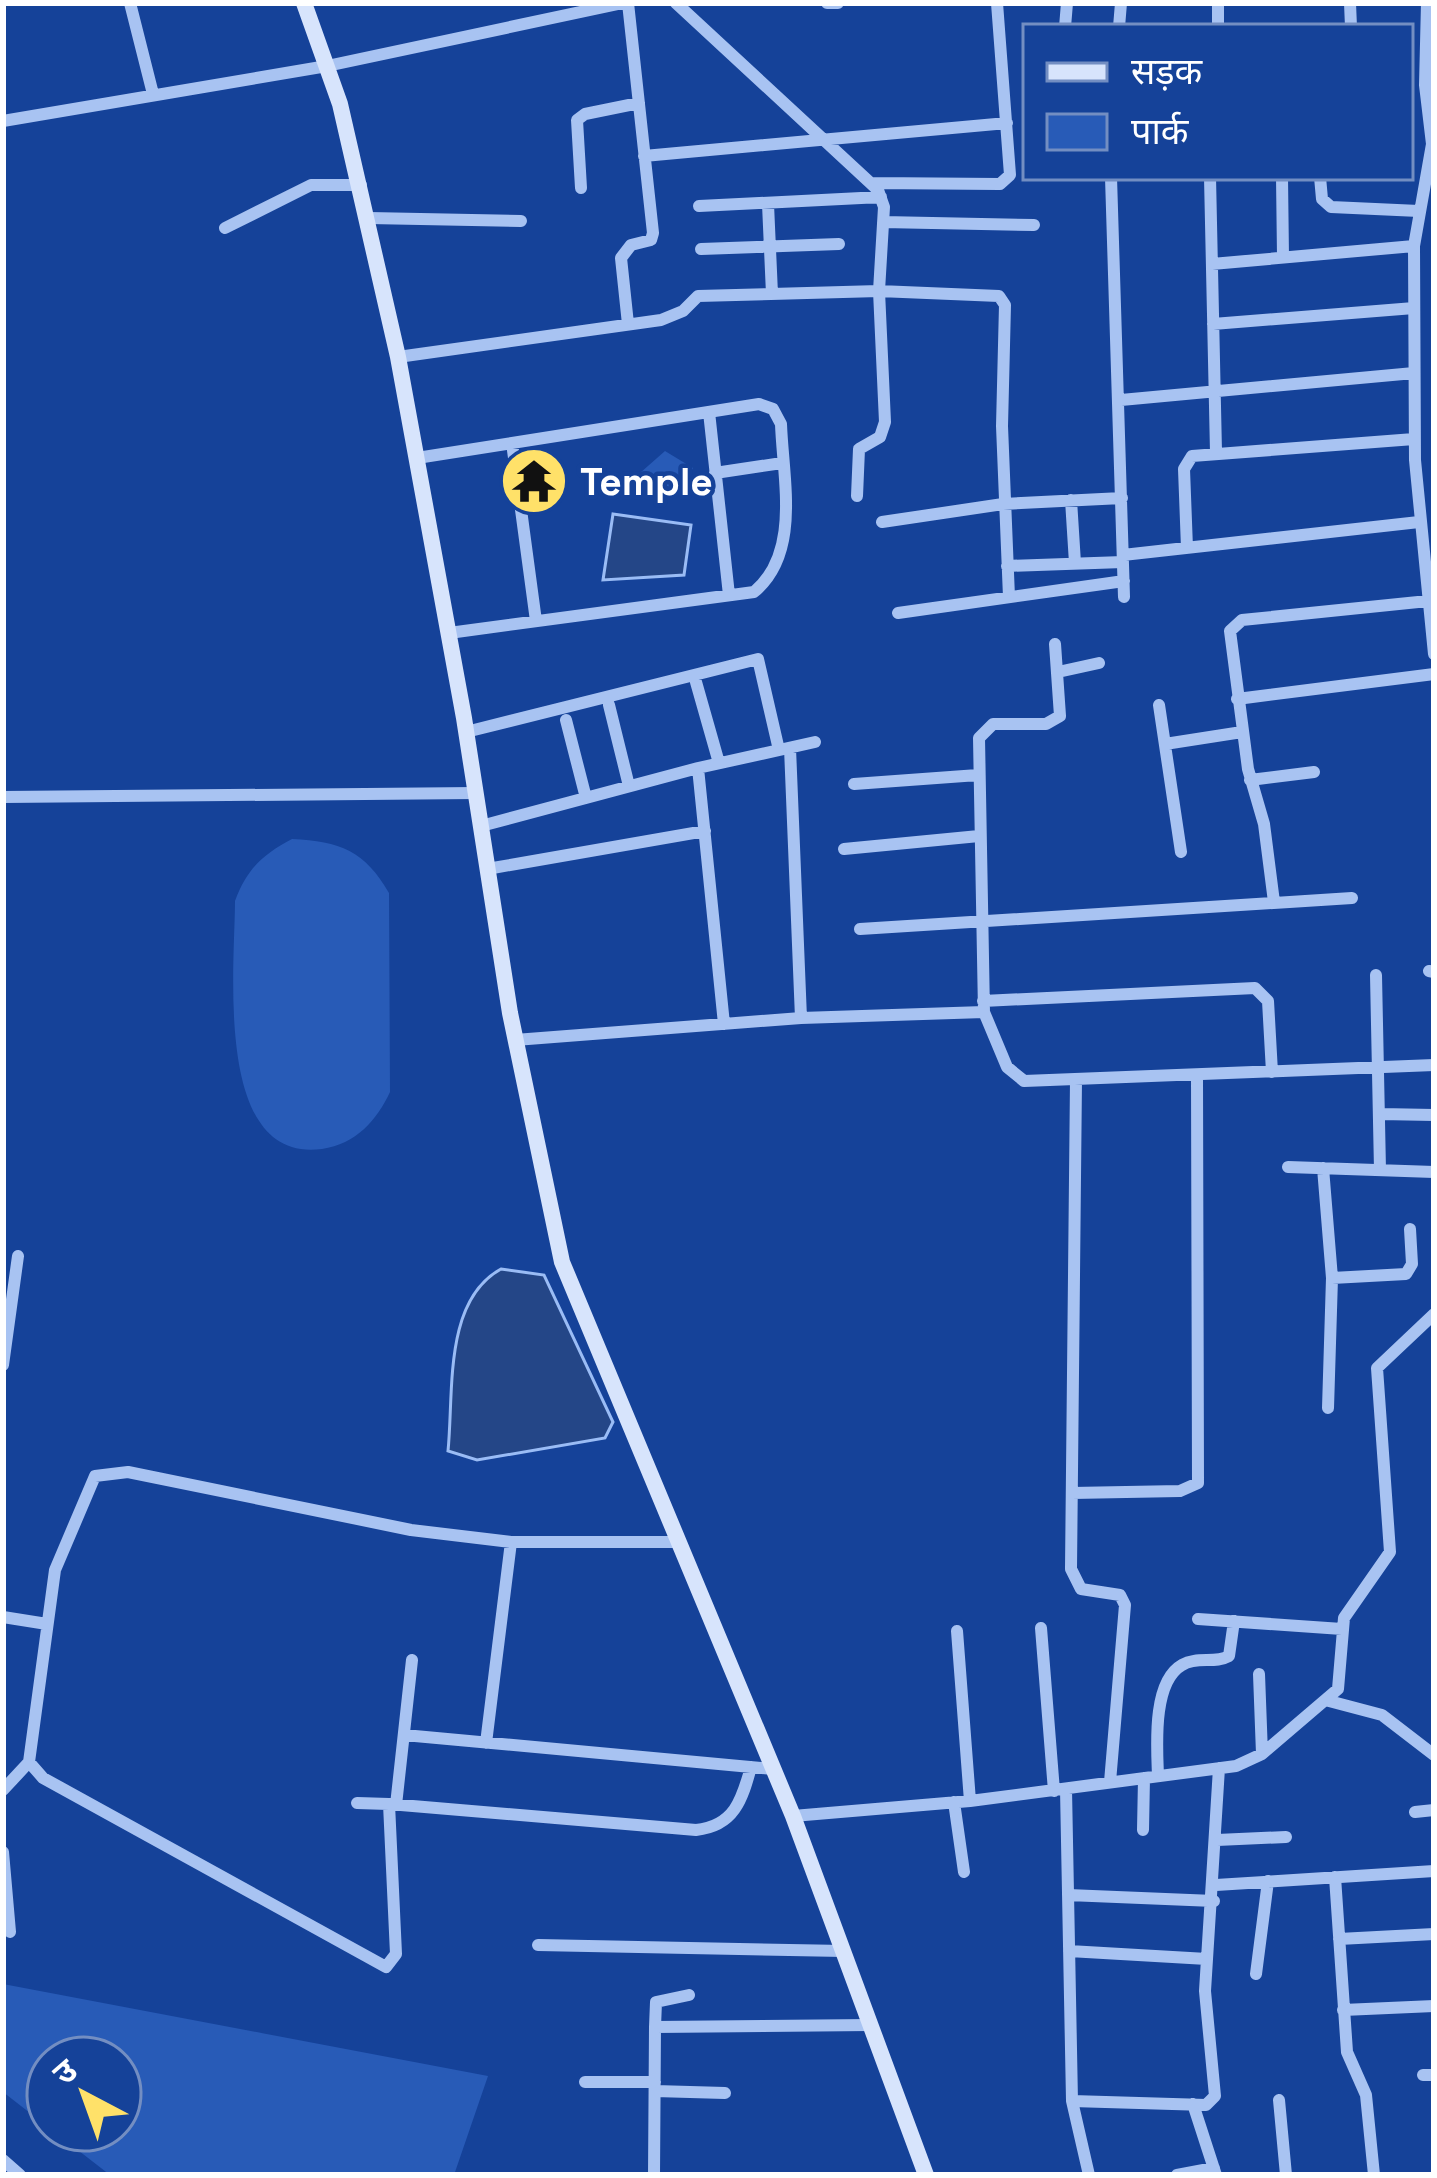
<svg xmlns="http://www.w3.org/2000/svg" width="1437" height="2178" viewBox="0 0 1437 2178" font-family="'Space Grotesk','Noto Sans Devanagari',sans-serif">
<rect width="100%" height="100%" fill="#154299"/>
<path fill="#285bb7" d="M665 451 693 468 680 492 640 473Z
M292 839C340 841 365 851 389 893L390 1092C377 1120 356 1144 322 1149 213 1164 235 967 235 901 247 869 262 855 292 839Z
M3 1984 488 2076 454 2175H110L52 2130H120V2058H48V2127L3 2092Z"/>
<path fill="#244687" stroke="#9abcf5" stroke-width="3" d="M613 514 691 525 684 575 603 580Z
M501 1269 544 1275 613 1422 605 1438 477 1460 448 1451C454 1392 443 1301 501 1269Z"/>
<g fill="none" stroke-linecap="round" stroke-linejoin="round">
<path stroke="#a8c3f2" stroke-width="12" d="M130 3 153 94
M827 3H838
M1218 3V27
M1350 3 1351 27
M1427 3 1425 85 1432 144 1414 246 1415 460 1434 654
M1065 27 1067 3
M1119 27 1121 3
M3 121 327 66 623 3
M644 156 1007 123
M1111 177 1124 597
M1210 177 1216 452
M1282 177 1283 257
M1320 177 1322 199 1331 207 1419 211
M871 183 1000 184 1010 175 997 3
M581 188 577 120 585 114 639 103
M768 204 772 294
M699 206 881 197
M369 218 521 221
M883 222 1034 225
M225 228 311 185H361
M701 249 839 244
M1212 264 1414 246
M628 324 621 258 631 245 651 240 653 233 628 3
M1213 324 1414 308
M398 357 661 320 683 311 698 296 879 291 884 207 878 190 676 3
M1121 400 1414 373
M709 412 729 595
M512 443 536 621
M417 458 759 404 773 409 781 424C783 480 801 553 754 592L449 633
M715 473 782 463
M857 496 859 449 880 437 885 422 879 291 999 296 1005 305 1002 426 1009 597
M1071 500 1075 563
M882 522 1003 504 1122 498
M1187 548 1184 469 1192 456 1414 439
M1123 555 1419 522
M1007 566 1123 562
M898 613 1124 581
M1058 672 1099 663
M696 682 719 763
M1237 699 1434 674
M609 705 629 786
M1159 705 1181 852
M566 720 586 798
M466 732 758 659 779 750
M1165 744 1242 732
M790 748 801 1018
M698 768 815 742
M1250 780 1314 772
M854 784 978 775
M3 797 476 793
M481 826 698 768 724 1024
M844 849 979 836
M487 869 705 831
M1274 902 1264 824 1248 769 1230 631 1242 620 1428 601
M860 929 1352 898
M1429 971 1434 972
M1376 975 1380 1170
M983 1001 1255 988 1268 1001 1272 1072
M984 1012 979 738 993 724H1046L1060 716 1055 644
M515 1040 801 1018 984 1012 1007 1067 1024 1081 1434 1065
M1076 1080 1071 1569 1081 1589 1120 1595 1125 1605 1110 1782
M1380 1114 1434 1115
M1288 1167 1434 1172
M1323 1168 1332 1278 1406 1274 1412 1264 1410 1229
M3 1365 18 1256
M1328 1408 1332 1278
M1072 1493 1180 1491 1198 1483 1197 1076
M511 1542 411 1530 128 1472 95 1476 55 1570 29 1762 43 1778 386 1967 396 1954 389 1804 696 1830C734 1826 742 1800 751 1767
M3 1617 47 1624
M1198 1619 1342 1629
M1041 1628 1054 1791
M957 1631 970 1801
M1259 1674 1262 1754
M1329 1701 1382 1715 1434 1755
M404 1735 773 1769
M486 1743 511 1542H676
M1158 1776C1157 1747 1152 1682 1182 1665 1197 1656 1215 1664 1229 1656L1234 1621
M1066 1789 1072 2101 1089 2175
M3 1790 29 1762
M954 1802 964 1872
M357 1803 389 1804
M396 1805 412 1660
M1415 1812 1434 1810
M793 1816 970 1801 1236 1766 1262 1754 1338 1689 1344 1618 1390 1552 1377 1368 1434 1314
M1143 1830 1144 1778
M1217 1840 1286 1837
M3 1852 10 1932
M1335 1877 1347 2052 1366 2095 1374 2175
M1216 1885 1434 1871
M1068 1895 1214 1901
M1339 1939 1434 1934
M538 1945 844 1951
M1069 1951 1207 1959
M1256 1974 1268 1881
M1343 2010 1434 2006
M655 2027 656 2002 689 1995
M1423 2075H1434
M585 2082H655
M655 2091 725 2093
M1279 2100 1286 2175
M1072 2101 1206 2105 1215 2096 1205 1991 1219 1768
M1193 2104 1216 2175
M3 2160 20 2175
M654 2175 655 2027 871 2025
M1177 2175 1214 2168"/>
<path stroke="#d7e4fc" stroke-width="16" d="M304 3 340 104 398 357 464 718 510 1013 562 1262 793 1816 926 2175"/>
</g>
<defs>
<symbol id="temple-disc" viewBox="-11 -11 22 22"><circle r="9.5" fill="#ffe169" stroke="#154299"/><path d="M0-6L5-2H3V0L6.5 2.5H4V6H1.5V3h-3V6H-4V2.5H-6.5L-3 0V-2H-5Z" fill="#111"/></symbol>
</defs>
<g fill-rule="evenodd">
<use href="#temple-disc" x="496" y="443" width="76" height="76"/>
</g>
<g text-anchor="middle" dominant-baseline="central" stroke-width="9" stroke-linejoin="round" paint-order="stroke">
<g font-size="39" font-weight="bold" fill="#fff" stroke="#154299" text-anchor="start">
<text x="580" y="481">Temple</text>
</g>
</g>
<rect width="1437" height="2178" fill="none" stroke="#ffffff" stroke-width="12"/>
<rect x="1023" y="24" width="390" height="156" fill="#154299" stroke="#738ec2" stroke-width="3"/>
<rect x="1047" y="63" width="60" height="18" fill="#d7e4fc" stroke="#738ec2" stroke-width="3"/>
<text x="1131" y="84" font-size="36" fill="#ffffff">सड़क</text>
<rect x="1047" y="114" width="60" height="36" fill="#285bb7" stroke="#738ec2" stroke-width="3"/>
<text x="1131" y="144" font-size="36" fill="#ffffff">पार्क</text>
<g transform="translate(84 2094) rotate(319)"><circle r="57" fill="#154299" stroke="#738ec2" stroke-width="3"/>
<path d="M0-9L21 45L0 30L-21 45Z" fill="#ffe169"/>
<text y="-18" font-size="33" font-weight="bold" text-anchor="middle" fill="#ffffff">उ</text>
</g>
</svg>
